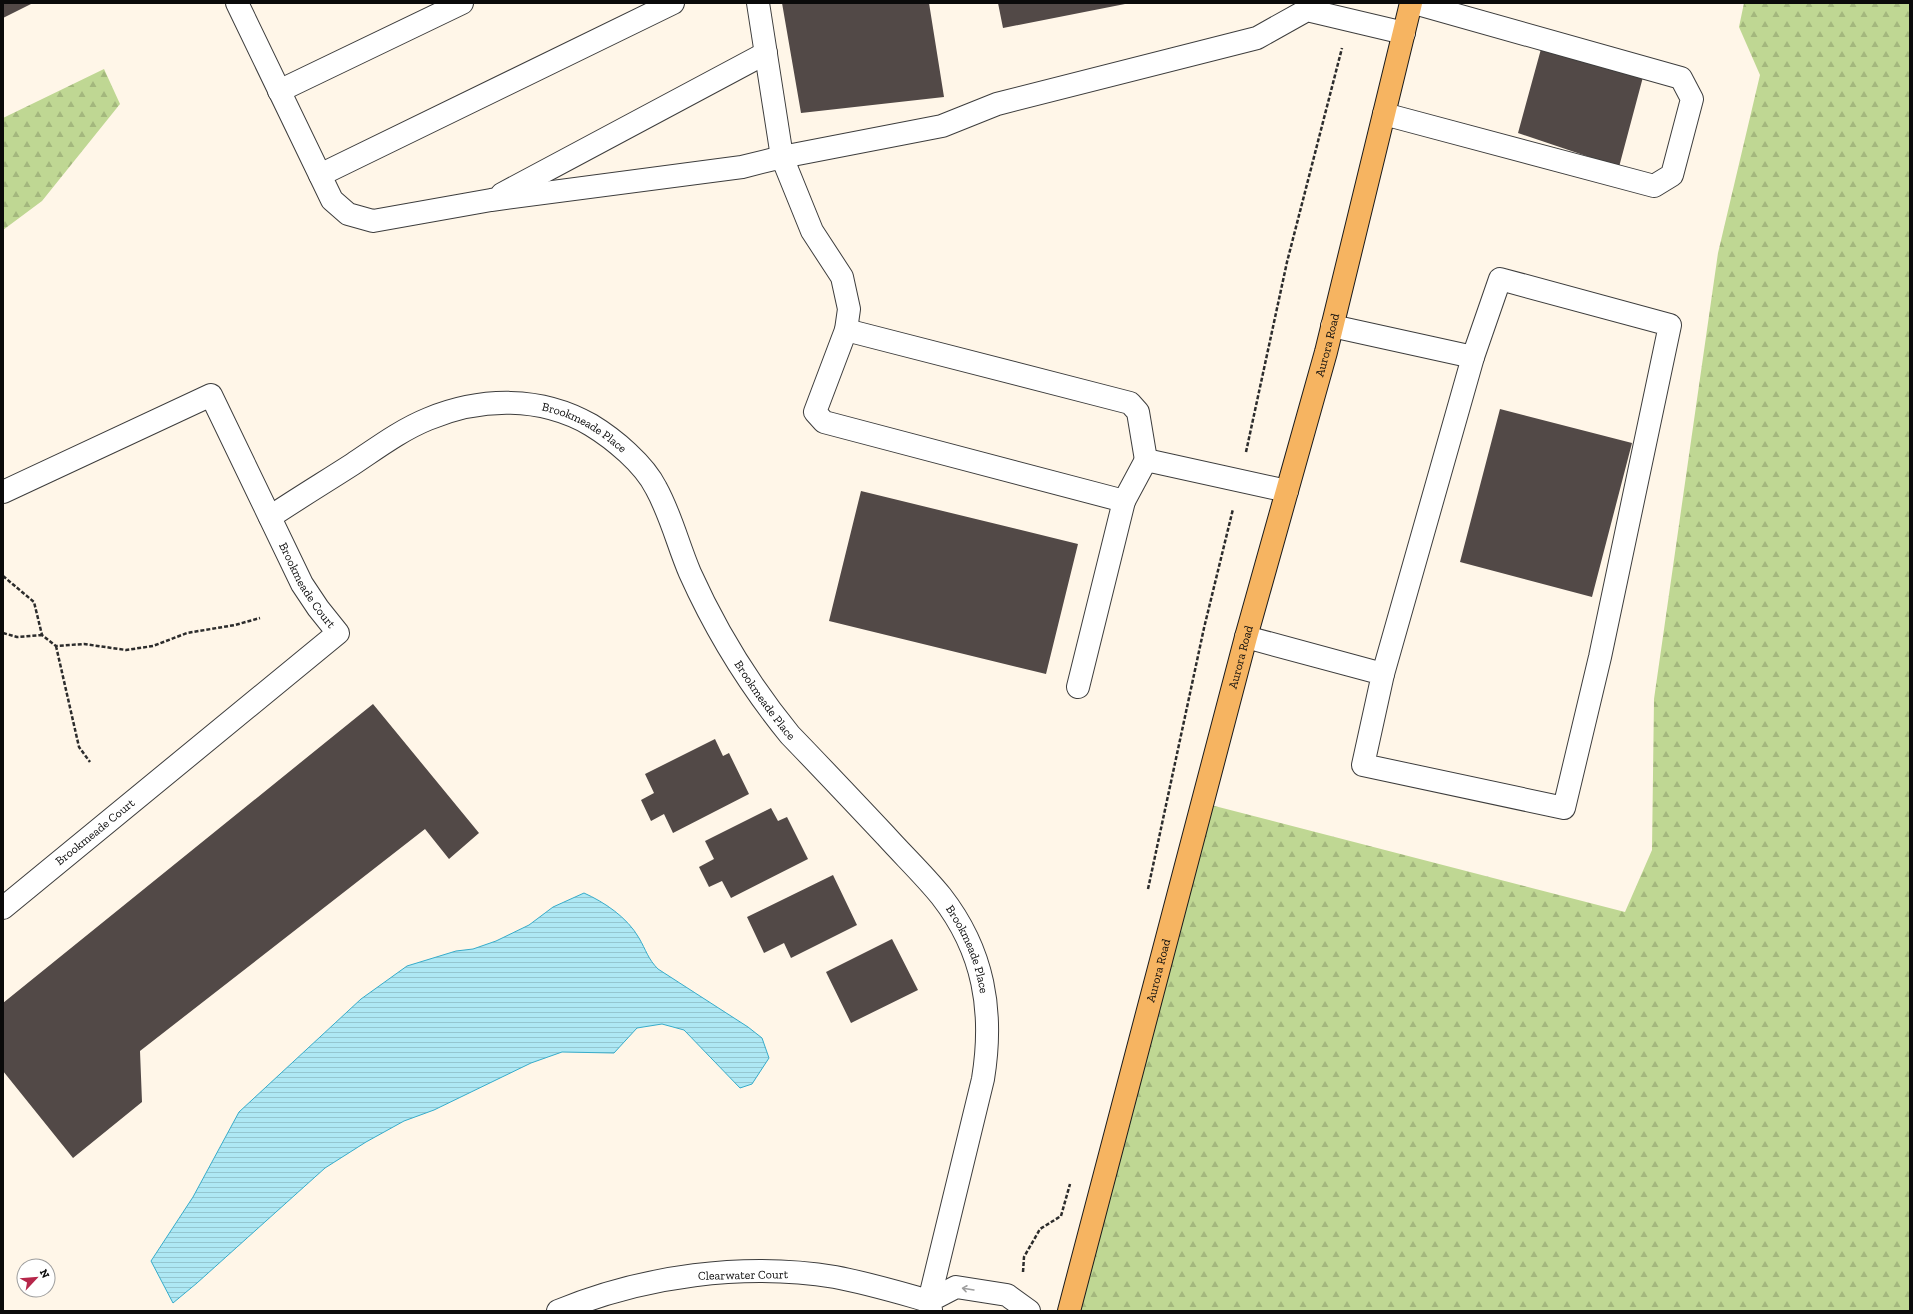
<svg xmlns="http://www.w3.org/2000/svg" width="1913" height="1314" viewBox="0 0 1913 1314" font-family="'Zilla Slab',serif">
<defs>
<pattern id="forest-firs" width="22" height="20" patternUnits="userSpaceOnUse"><rect width="22" height="20" fill="#bfd793"/><path d="M5 1l3.5 6h-7zM16 11l3.5 6h-7z" fill="#a3b77d"/></pattern>
<pattern id="water-rules" width="6" height="5" patternUnits="userSpaceOnUse"><rect width="6" height="5" fill="#aee8f4"/><path d="M0 2.5h6" fill="none" stroke="#94c6d0"/></pattern>
</defs>
<rect width="100%" height="100%" fill="#fff6e8"/>
<path fill="url(#forest-firs)" d="M1744 3H1910V1311H1069L1203 803 1625 912 1652 850 1654 699 1718 253 1760 75 1739 27Z
M104 69 120 104 42 201 3 230V118Z"/>
<path fill="url(#water-rules)" stroke="#37acca" d="M584 893C604 902 627 917 639 938 646 950 648 959 658 969L748 1027 762 1038 769 1058 752 1084 740 1088 684 1030 662 1024 637 1028 614 1053 562 1052 531 1063 434 1110 404 1121 366 1142 325 1168 197 1283 173 1303 151 1261 193 1197 239 1112 361 999 407 966 456 951 473 949 496 941 529 925 553 907Z"/>
<path fill="#524947" d="M3 3H33L3 18Z
M782 3H929L944 97 801 113Z
M998 3H1125V4L1003 28Z
M1541 49 1643 77 1619 167 1518 133Z
M1500 409 1632 443 1592 597 1460 562Z
M861 491 1078 544 1046 674 829 621Z
M373 704 479 833 449 859 425 829 140 1051 142 1102 73 1158 3 1071V1003Z
M715 739 723 756 729 753 749 794 673 833 664 814 651 821 641 800 654 793 645 774Z
M771 808 778 821 787 817 808 859 731 898 722 881 709 887 699 867 714 859 705 841Z
M833 875 857 925 791 958 784 943 764 953 747 917Z
M892 939 918 990 851 1023 826 972Z"/>
<g fill="none" stroke-linecap="round" stroke-linejoin="round">
<defs>
<g id="minor">
<path d="M237 3 332 200 348 214 373 221 491 200 742 167 782 157 812 231 842 277 849 309 846 330 815 412 824 422 1124 501 1146 460 1287 491"/>
<path d="M758 3 782 157 942 126 997 104 1257 38 1307 10 1404 33"/>
<path d="M279 91 462 3"/>
<path d="M1384 114 1654 186 1672 175 1692 99 1681 78 1414 3"/>
<path d="M320 175 673 3"/>
<path d="M502 194 766 53"/>
<path d="M846 330 1130 403 1138 412 1146 460"/>
<path id="s1" d="M3 492 211 395 302 584 318 608 338 633 3 908"/>
<path id="s2" d="M270 517C297 499 325 482 353 464 377 448 401 430 428 419 481 397 541 396 591 425 614 439 644 464 656 488 671 515 678 545 690 573 716 631 750 686 790 735 822 768 854 802 886 836 904 856 924 875 941 896 984 951 994 1011 983 1079L929 1301C897 1292 867 1283 835 1277 744 1262 643 1276 558 1311"/>
<path d="M1246 637 1383 674 1363 765 1564 808 1600 657 1670 325 1500 279 1473 357 1332 326"/>
<path d="M1383 674 1473 357"/>
<path d="M1078 687 1124 501"/>
<path d="M931 1310 929 1301 956 1287 1007 1295 1029 1311"/>
</g>
<g id="major">
<path id="s3" d="M1069 1311 1246 637 1326 352 1411 3"/>
</g>
</defs>
<use href="#minor" stroke="#3d3d3d" stroke-width="24"/>
<use href="#major" stroke="#1b1b1b" stroke-width="24"/>
<path stroke="#2c2c2c" stroke-width="2.5" stroke-dasharray="4 2" stroke-linecap="butt" d="M1246 452 1287 262 1342 48
M3 576 34 602 42 635 56 646 84 644 126 650 153 646 187 633 235 625 260 618
M3 633 17 637 42 635
M56 646 79 747 90 762
M1148 889 1204 628 1233 509
M1023 1272 1024 1257 1040 1229 1061 1216 1070 1184"/>
<use href="#minor" stroke="#fff" stroke-width="22"/>
<use href="#major" stroke="#f6b461" stroke-width="22"/>
</g>
<defs><path id="oneway-shaft" d="M-6 0H5M1.5-3L5.5 0L1.5 3" fill="none" stroke-width="1.6" stroke-linecap="round" stroke-linejoin="round"/></defs>
<use stroke="#9d9d9d" href="#oneway-shaft" transform="translate(968 1289) rotate(-171)"/>
<g text-anchor="middle" dominant-baseline="central" stroke-width="4" stroke-linejoin="round" paint-order="stroke">
<g font-size="12" fill="#0a0a0a" stroke="#fff">
<text stroke="none"><textPath href="#s3" startOffset="1000">Aurora Road</textPath></text>
<text stroke="none"><textPath href="#s2" startOffset="350">Brookmeade Place</textPath></text>
<text stroke="none"><textPath href="#s1" startOffset="443">Brookmeade Court</textPath></text>
<text stroke="none"><textPath href="#s3" startOffset="676">Aurora Road</textPath></text>
<text stroke="none"><textPath href="#s2" startOffset="686">Brookmeade Place</textPath></text>
<text transform="translate(95 832) rotate(-39)">Brookmeade Court</text>
<text stroke="none"><textPath href="#s2" startOffset="1010">Brookmeade Place</textPath></text>
<text stroke="none"><textPath href="#s3" startOffset="352">Aurora Road</textPath></text>
<text transform="translate(743 1275) rotate(-1)">Clearwater Court</text>
</g>
</g>
<rect width="1913" height="1314" fill="none" stroke="#0a0a0a" stroke-width="8"/>
<g transform="translate(36 1278) rotate(64)"><circle r="19" fill="#ffffff" stroke="#9d9d9d"/>
<path d="M0-3L7 15L0 10L-7 15Z" fill="#b6264a"/>
<text y="-6" font-size="11" font-weight="bold" text-anchor="middle" fill="#0a0a0a">N</text>
</g>
</svg>
